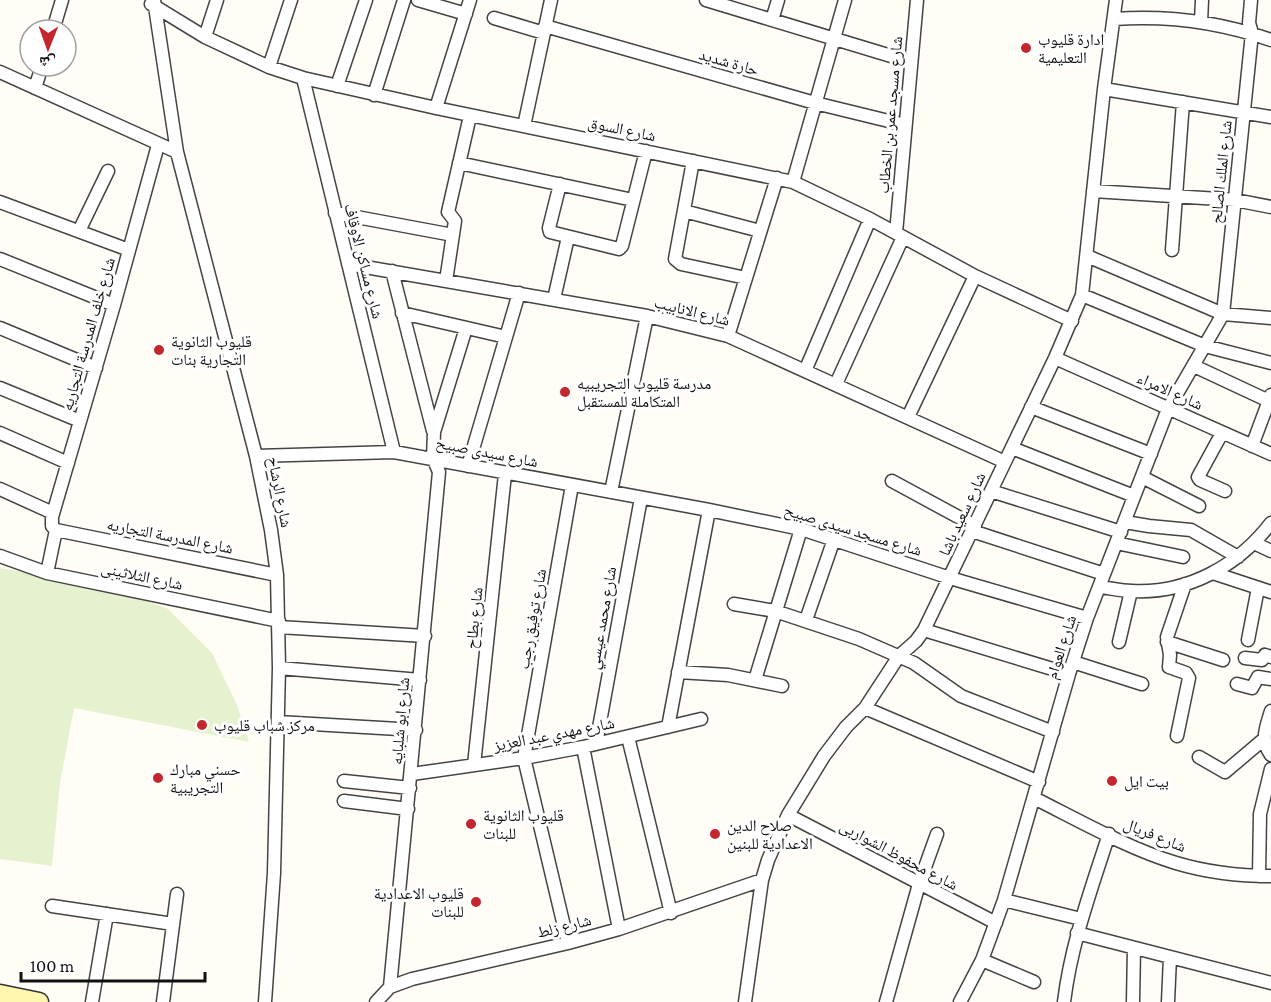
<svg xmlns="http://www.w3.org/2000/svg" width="1271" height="1002" viewBox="0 0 1271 1002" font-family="'Crimson Pro','Noto Naskh Arabic',serif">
<rect width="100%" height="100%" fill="#fffdf5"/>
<path fill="#e6f2cf" d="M0 568 107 587 168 609 212 653 237 705 249 742 74 708 60 783 52 866 0 859Z"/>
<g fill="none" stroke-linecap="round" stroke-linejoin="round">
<defs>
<path id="minor" d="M154 0 177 152 256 456 271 530 277 575 279 668 274 873 265 1002
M418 0 466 14
M706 0 911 62
M151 4 205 37 269 67 303 78 436 108 793 182 870 219 975 276 1072 321
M494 18 544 33
M1114 19C1168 15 1220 22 1271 40
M772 20 778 0
M1201 22 1202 0
M545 26 815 103 905 125
M53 30 62 0
M205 37 217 0
M269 67 291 0
M0 72 177 152
M303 78 394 452
M337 86 366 0
M35 88 42 66
M1104 89 1271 117
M374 95 404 0
M436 108 470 0
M524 126 551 0
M693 161 675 259 681 264 746 278
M459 163 633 200
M793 182 845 0
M560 184 549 228 550 232 619 249 622 246 646 151
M1093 191 1235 200 1271 207
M0 202 129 250
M684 211 760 231
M335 213 453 235
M79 231 108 171
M896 233 917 0
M1172 250 1183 102
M1087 256 1223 314 1271 318
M0 259 114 305
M348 264 647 316 728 336 1005 462
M392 271 433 431
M446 281 455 221 448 212 470 116
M1082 295 1205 346 1271 363
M554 299 568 237
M402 313 506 337
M0 328 96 368
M728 336 777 178
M1055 358 1271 454
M1194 366 1269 401
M805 371 870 219
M836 384 903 237
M0 388 80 421
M1031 407 1151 454
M908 417 975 276
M0 433 68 463
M1222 433 1198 477 1200 480 1225 491
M1252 446 1271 395
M1012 448 1134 496
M256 456 394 452 709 510 801 529 950 578 1087 618
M468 466 519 293
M1142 477 1199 506
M892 481 975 526
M0 489 53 513
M991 491 1121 532
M611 492 647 316
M1125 522 1149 526 1191 530 1238 557
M56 530 52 526V517L114 305 158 145
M56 530 277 575
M972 531 1104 574
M1116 543 1183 557
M1254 543 1271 551
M0 556 47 573 279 621
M47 573 56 530
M1213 573 1271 592
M1100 587C1110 588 1121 591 1132 591 1187 594 1238 566 1271 523
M734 604 775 611 859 639 914 663 961 696 1053 732
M806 620 834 539
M279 627 425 636
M924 630 1069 674
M1248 640 1258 588
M1119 642 1131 591
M1167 642 1223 660
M1245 658 1262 660 1265 655 1271 657
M1073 662 1142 684
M279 668 420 680
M678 672 728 675 782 686
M755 680 801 529
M1237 684 1252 688 1258 677 1271 679
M865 708 1039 782
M1271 711C1266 728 1260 740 1271 755
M278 722 416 730
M668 727 709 510
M1177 736 1189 678 1186 673 1169 667 1170 655 1167 637 1185 584
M628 737 671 913
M596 744 641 498
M583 747 619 929
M1199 757 1225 772 1264 739
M474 765 505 474
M412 774 524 758 583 747 701 719
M344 781 410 788
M1034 798C1078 820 1129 849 1176 863 1206 872 1240 876 1271 876
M344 801 408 809
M788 815 996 923
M1259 876 1260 814 1271 769
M1004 900 1081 919
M52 906 173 924
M1077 933 1271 983
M568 943 524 758 572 485
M982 960 1034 982
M390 987 439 472 433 458 434 432 466 328
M92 1002 107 914
M163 1002 177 894
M376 1002 390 987 412 979 568 943 619 929 762 880
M745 1002 762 880 768 860 788 815 824 756 846 727 865 708 899 656 916 641 924 630 1055 358 1082 295 1104 89 1116 0
M886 1002 919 884 937 834
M960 1002 982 960 1004 900 1069 674 1087 618 1168 409 1223 314 1252 33 1249 23 1251 0
M1064 1002C1071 944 1091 890 1109 834
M1133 1002 1134 948
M1168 1002 1170 957"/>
<path id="secondary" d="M0 994 39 1002"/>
</defs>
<use href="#minor" stroke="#444" stroke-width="15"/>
<use href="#secondary" stroke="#333" stroke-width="21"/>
<use href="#minor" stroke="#fff" stroke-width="12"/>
<use href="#secondary" stroke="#fff6b0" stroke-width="18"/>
</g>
<g fill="#c4262e" stroke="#fff" stroke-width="2">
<circle cx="1026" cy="48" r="6"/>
<circle cx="159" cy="350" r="6"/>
<circle cx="565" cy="392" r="6"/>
<circle cx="202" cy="725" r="6"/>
<circle cx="158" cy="778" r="6"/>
<circle cx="1112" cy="781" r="6"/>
<circle cx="471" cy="824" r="6"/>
<circle cx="715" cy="834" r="6"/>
<circle cx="476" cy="902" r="6"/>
</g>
<g text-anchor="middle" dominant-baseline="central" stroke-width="6" stroke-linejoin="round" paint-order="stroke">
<g font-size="16" fill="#111" stroke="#fff" text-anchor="start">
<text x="1038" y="39">ادارة قليوب<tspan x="1038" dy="18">التعليمية</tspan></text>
<text x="171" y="341">قليوب الثانوية<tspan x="171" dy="18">التجارية بنات</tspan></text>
<text x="577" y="383">مدرسة قليوب التجريبيه<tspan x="577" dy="18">المتكاملة للمستقبل</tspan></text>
<text x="214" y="725">مركز شباب قليوب</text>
<text x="170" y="769">حسني مبارك<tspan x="170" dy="18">التجريبية</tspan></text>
<text x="1124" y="781">بيت ايل</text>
<text x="483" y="815">قليوب الثانوية<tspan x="483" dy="18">للبنات</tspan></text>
<text x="727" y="825">صلاح الدين<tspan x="727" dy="18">الاعدادية للبنين</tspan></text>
<text x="464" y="893" text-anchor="end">قليوب الاعدادية<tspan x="464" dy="18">للبنات</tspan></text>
</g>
<g font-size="16" fill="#111" stroke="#fff">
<text transform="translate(729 62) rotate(16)">حارة شديد</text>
<text transform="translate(890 115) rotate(-85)">شارع مسجد عمر بن الخطاب</text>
<text transform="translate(622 129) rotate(12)">شارع السوق</text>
<text transform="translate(1221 172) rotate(-84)">شارع الملك الصالح</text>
<text transform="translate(364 261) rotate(76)">شارع مساكن الاوقاف</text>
<text transform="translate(692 311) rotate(14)">شارع الانابيب</text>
<text transform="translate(88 334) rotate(-74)">شارع خلف المدرسة التجاريه</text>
<text transform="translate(1170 391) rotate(24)">شارع الامراء</text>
<text transform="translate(487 452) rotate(11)">شارع سيدى صبيح</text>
<text transform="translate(280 492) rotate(79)">شارع الرشاح</text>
<text transform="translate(962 514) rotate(-65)">شارع سعيد باشا</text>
<text transform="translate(853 530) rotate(17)">شارع مسجد سيدى صبيح</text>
<text transform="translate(170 536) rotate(11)">شارع المدرسة التجاريه</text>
<text transform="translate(142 576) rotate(12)">شارع الثلاثينى</text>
<text transform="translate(474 618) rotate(-84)">شارع بطاح</text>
<text transform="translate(602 618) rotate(-80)">شارع محمد عيسي</text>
<text transform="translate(532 619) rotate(-80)">شارع توفيق رجب</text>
<text transform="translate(1061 647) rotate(-72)">شارع العوام</text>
<text transform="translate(400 721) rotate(-85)">شارع ابو شلبايه</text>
<text transform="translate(554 734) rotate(-11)">شارع مهدي عبد العزيز</text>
<text transform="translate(1155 835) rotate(22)">شارع فريال</text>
<text transform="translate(899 855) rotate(28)">شارع محفوظ الشواربى</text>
<text transform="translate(564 926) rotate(-14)">شارع زلط</text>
</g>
</g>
<g transform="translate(48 48) rotate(181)"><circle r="28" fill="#ffffff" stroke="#a0a0a0" stroke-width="1.5"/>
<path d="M0-4.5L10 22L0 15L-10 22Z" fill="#c4262e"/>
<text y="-9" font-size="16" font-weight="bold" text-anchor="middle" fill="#111111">ش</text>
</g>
<path d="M21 972v9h184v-9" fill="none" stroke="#111111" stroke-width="3"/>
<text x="30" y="972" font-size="18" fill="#111111" stroke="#ffffff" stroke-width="4.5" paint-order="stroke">100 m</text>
</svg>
